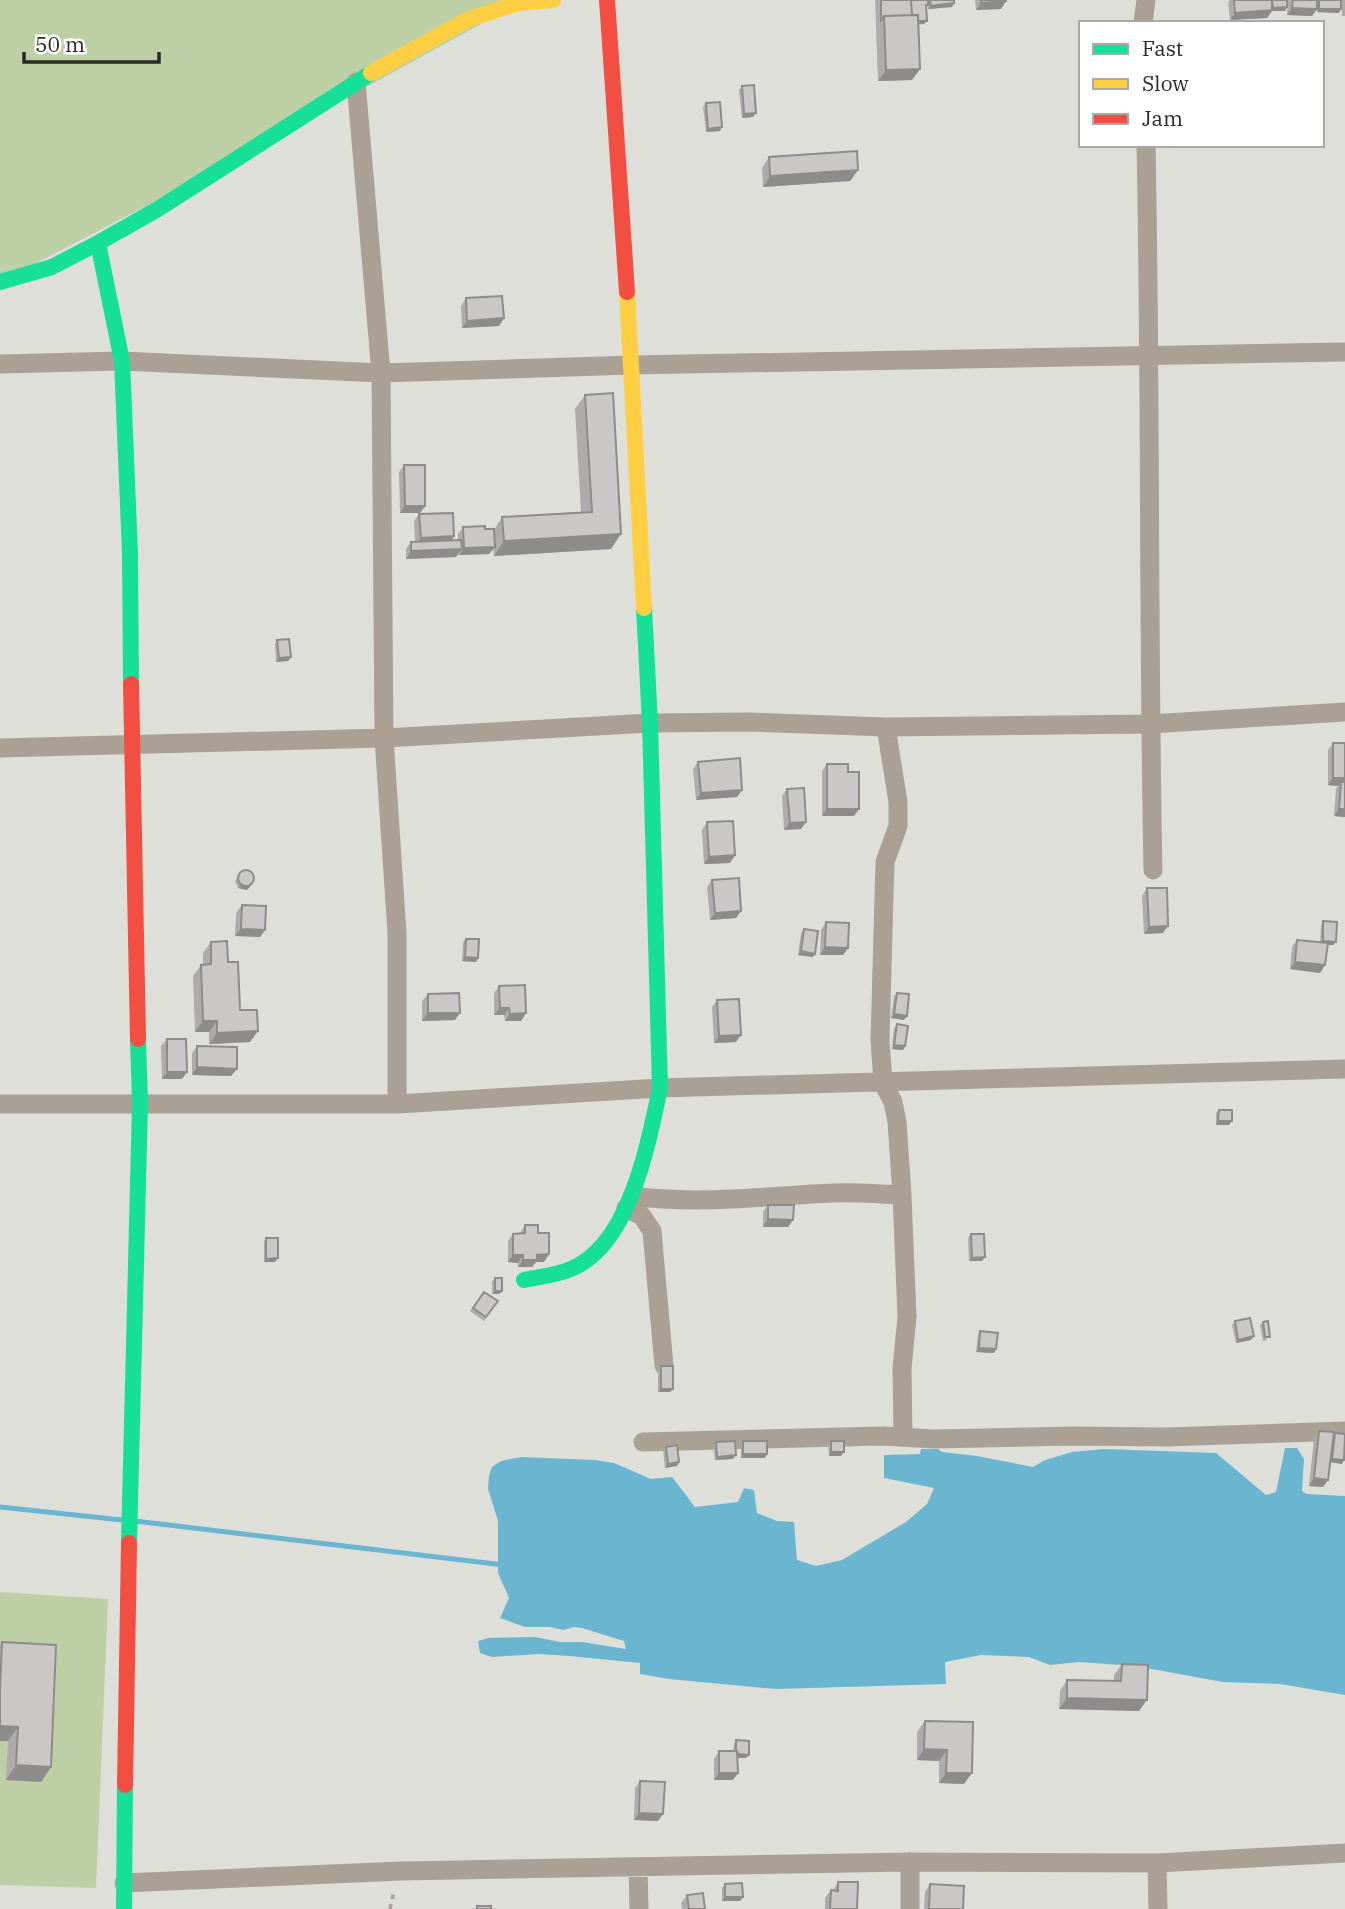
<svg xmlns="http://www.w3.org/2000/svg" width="1345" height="1909" viewBox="0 0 1345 1909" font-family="'IBM Plex Serif',serif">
<rect width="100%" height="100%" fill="#dfdfda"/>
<path fill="#bdcfa4" d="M0 0H553L519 3 225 165 0 282Z
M0 1592 108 1599 96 1888 0 1885Z"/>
<path fill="#6ab6d0" d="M1285 1448H1297L1304 1459 1302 1491 1307 1494 1345 1496V1695L1280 1684 1223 1682 1135 1666 1079 1662 1050 1665 1029 1657 981 1655 945 1662 946 1684 776 1689 669 1679 640 1674V1663L569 1656 539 1654 492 1657 480 1653 478 1641 488 1638 535 1637 560 1642H582L626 1649 624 1641 582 1628 574 1627 563 1630 550 1627H525L500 1618 509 1598 498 1573V1521L488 1489 489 1476 492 1467 501 1461 521 1457 595 1460 614 1463 651 1479 672 1477 695 1507 738 1502 744 1488 754 1490 757 1513 777 1521 794 1522 797 1560 816 1566 842 1560 906 1522 927 1504 934 1488 884 1478V1455L920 1454 921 1449H938L942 1452 977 1456 1033 1467 1045 1460 1072 1452 1104 1449 1216 1453 1266 1495 1276 1492Z"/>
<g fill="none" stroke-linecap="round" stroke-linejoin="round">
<path stroke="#6ab6d0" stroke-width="5" d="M0 1507 122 1520
M135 1521 504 1565"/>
<path stroke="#a8a199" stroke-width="3.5" stroke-dasharray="5 5" stroke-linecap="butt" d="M390 1909 394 1890"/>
<path stroke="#aba094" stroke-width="19" d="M1143 23 1146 0
M356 82 381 373 384 738 397 933V1104
M1146 145C1151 387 1148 628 1153 870
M0 364 122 361 381 373 632 365 1345 352
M886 727 898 802V826L885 862 880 1040 883 1083 893 1102 897 1122 902 1195 907 1317 902 1368 903 1437
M0 748 384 738 650 723 748 722 886 727 1150 724 1345 712
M0 1104H397L660 1088 1345 1069
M632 1196C698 1205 766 1196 832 1193 855 1192 879 1194 902 1195
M626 1208 642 1216 652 1231 664 1366
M643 1442 883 1436 934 1439 1073 1436 1165 1437 1345 1431
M1157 1863 1158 1909
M638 1867 639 1909
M124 1883 401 1871 910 1862 1157 1863 1345 1853
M910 1909V1862"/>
<path stroke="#16e098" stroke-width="16" d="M98 243 122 361 130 553 131 684
M0 282 52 267 98 243 158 209 371 73
M524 1280C539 1277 557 1275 571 1269 630 1245 648 1144 660 1088L650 723 644 608
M129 1543 140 1103 138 1039
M124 1909 125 1785"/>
<path stroke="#ffcf43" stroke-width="16" d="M371 73 469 19 519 3 553 0
M627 292 644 608"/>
<path stroke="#f24e42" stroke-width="16" d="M607 0 627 292
M131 684 138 1039
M125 1785 129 1543"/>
</g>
<path fill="#adacab" d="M875 0H954L952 7 928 9V6L926 8 924 24H918L920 69 912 80 878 81Z
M975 0H1006V1L1001 9 976 10Z
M1230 0H1287V7L1285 11H1272L1267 18 1230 20 1228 2Z
M1288 0H1341V9L1339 13 1317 12V9L1312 16 1287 15Z
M1342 0H1345V16H1342Z
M742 86 753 117 742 118 739 90Z
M706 103 720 131 706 132 703 107Z
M769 157 858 170 850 181 763 187 762 168Z
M466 298 504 318 499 326 462 328 461 306Z
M585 395 611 549 494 556 493 549 489 554 459 555V553L456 557 406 559V549L411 542H415L414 521 419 514 454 536 452 540H458V534L463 527 494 530 502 517 581 512 575 409Z
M404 465 425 506 420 513H400L399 472Z
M277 640 291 657 288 661 276 662 275 644Z
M1333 743H1345V817L1334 816 1336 789 1338 786 1328 785V750Z
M698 762 742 790 737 797 696 800 693 769Z
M827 764 848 772 854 816H822V771Z
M787 789 806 822 801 829 784 830 782 796Z
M707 822 735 855 730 863 704 864 702 830Z
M240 873 251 886 247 890 238 888 235 881Z
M712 880 741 911 736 918 710 920 707 887Z
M1147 888 1163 933 1144 934 1142 896Z
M242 905 265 930 260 937 235 936 236 913Z
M1323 921 1336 942 1333 945H1328L1325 965 1320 973 1290 969 1292 947 1297 940 1320 943 1321 925Z
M826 922 848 948 843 955H820L821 930Z
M804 929 813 957 798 955 801 933Z
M466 939 476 962 462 961 463 942Z
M211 942 228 962 240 1010 250 1042 209 1044V1032H195L193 976 201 965H203V953Z
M499 986 526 1013 521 1021H505L504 1015H494V993Z
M897 993 904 1020 891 1018 894 996Z
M428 994 455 1020 422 1021V1001Z
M717 1000 736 1042 714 1043 712 1007Z
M897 1024 905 1046 903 1050 892 1049 894 1028Z
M167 1039 187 1072 182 1079H162L161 1046Z
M197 1046 231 1076 192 1075V1053Z
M1219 1110 1229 1125H1216V1113Z
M768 1205 793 1220 788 1227H763V1212Z
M525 1225 538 1233 544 1262H536L532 1267H518V1263L508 1262V1241L513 1234 520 1233Z
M971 1234 982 1261H969L968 1238Z
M266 1238 278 1258 275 1262H264V1241Z
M495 1278 502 1291 499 1294H492V1281Z
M484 1292 498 1301 484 1321 470 1311Z
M1235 1321 1251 1340 1236 1343 1232 1325Z
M1263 1322 1267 1340 1263 1341 1260 1325Z
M980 1331 996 1349 994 1353 976 1352 978 1335Z
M661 1366 673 1389 670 1392H658V1370Z
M1319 1431 1334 1432 1342 1464 1330 1462 1328 1480 1323 1487 1309 1486 1314 1438Z
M743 1441 765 1458H741V1445Z
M831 1441 841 1456H829L828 1445Z
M716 1442 733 1459 715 1460 713 1446Z
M666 1447 679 1462 677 1466 665 1468 663 1450Z
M2 1642 51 1767 41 1782 6 1780 8 1741H0V1645Z
M1122 1664 1139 1711 1059 1709 1060 1691 1067 1680 1114 1681V1675Z
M925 1721 973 1722 964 1784 939 1783V1761L917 1760V1732Z
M736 1740 749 1755 746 1758H738V1773L733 1780H714V1759L719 1751H733L734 1744Z
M640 1781 658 1821 634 1820 635 1788Z
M838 1882 857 1909H825V1898L831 1890H833Z
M725 1884 743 1897 740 1901H722V1888Z
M930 1884 963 1909H924L925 1892Z
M687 1895 705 1909H682L681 1903Z"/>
<path fill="#8d8c8b" d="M1006 1 1001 9 976 10 981 3Z
M954 3 952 7 928 9 931 6Z
M1287 7 1285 11H1272L1267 18 1230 20 1235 13Z
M1292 8 1317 9 1312 16 1287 15Z
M1319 9H1341L1339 13 1317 12Z
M912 21H927L924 24 909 25Z
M920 69 912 80 878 81 886 70Z
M756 113 753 117 742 118 744 114Z
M722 127 720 131 706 132 708 129Z
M858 170 850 181 763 187 770 176Z
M504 318 499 326 462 328 467 321Z
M405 506H425L420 513H400Z
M621 534 611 549 494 556 504 541Z
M454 536 449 543 415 545 421 538Z
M495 547 489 554 459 555 464 548Z
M462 549 456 557 406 559 411 551Z
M291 657 288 661 276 662 279 658Z
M1333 778H1345V786L1341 782 1338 786 1328 785Z
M742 790 737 797 696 800 701 793Z
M827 809H859L854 816H822Z
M1339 809H1345V817L1334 816Z
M806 822 801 829 784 830 790 823Z
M735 855 730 863 704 864 709 857Z
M253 882 247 890 238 888 241 885Z
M741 911 736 918 710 920 715 913Z
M1168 926 1163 933 1144 934 1149 927Z
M241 929 265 930 260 937 235 936Z
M1323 941 1336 942 1333 945H1320Z
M825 947 848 948 843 955H820Z
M801 951 815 954 813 957 798 955Z
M465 957 478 958 476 962 462 961Z
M1295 962 1325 965 1320 973 1290 969Z
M500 1008H509L504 1015H494Z
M428 1013H460L455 1020 422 1021Z
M526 1013 521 1021H505L510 1014Z
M894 1014 907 1016 904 1020 891 1018Z
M203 1021H217L209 1032H195Z
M258 1031 250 1042 209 1044 217 1033Z
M741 1035 736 1042 714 1043 719 1036Z
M894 1045 905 1046 903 1050 892 1049Z
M197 1067 237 1069 231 1076 192 1075Z
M167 1072H187L182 1079H162Z
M1218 1121H1232L1229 1125H1216Z
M768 1219 793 1220 788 1227H763Z
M549 1254 544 1262H536L532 1267H518L523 1260 537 1255Z
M513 1255H523L518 1263 508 1262Z
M985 1257 982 1261H969L972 1258Z
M278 1258 275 1262H264L266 1259Z
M495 1291H502L499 1294H492Z
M1254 1336 1251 1340 1236 1343 1238 1340Z
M979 1348 996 1349 994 1353 976 1352Z
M661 1389H673L670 1392H658Z
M831 1452H844L841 1456H829Z
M743 1454H767L765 1458H741Z
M736 1455 733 1459 715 1460 717 1457Z
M1332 1459 1344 1460 1342 1464 1330 1462Z
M679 1462 677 1466 665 1468 668 1464Z
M1314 1478 1328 1480 1323 1487 1309 1486Z
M1067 1698 1147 1700 1139 1711 1059 1709Z
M0 1726 18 1727 8 1741H0Z
M924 1749 947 1750 939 1761 917 1760Z
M736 1754 749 1755 746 1758H733Z
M16 1765 51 1767 41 1782 6 1780Z
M719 1773H738L733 1780H714Z
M946 1773H972L964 1784 939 1783Z
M639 1813 663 1814 658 1821 634 1820Z
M725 1897H743L740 1901H722Z"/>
<path fill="#c9c8c7" stroke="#8d8c8b" stroke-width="2" d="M881 0H911L912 15 884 16 881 20Z
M911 0H928V5H926L927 21H918V15H912Z
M930 0H954V3L931 6Z
M981 0H1006V1L981 3Z
M1234 0H1272V10L1235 13Z
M1272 0H1287V7L1273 8Z
M1293 0H1317V9L1292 8Z
M1319 0H1341V9H1319Z
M918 15 920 69 886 70 884 16Z
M754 85 756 113 744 114 742 86Z
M720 102 722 127 708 129 706 103Z
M857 151 858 170 770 176 769 157Z
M502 296 504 318 467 321 466 298Z
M613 393 621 534 504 541 502 517 592 512 585 395Z
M404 465H425V506H405Z
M453 513 454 536 421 538 419 514Z
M485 526V529H494L495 547 464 548 463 527Z
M461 540 462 549 411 551V542Z
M289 639 291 657 279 658 277 640Z
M1333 743H1345V778H1333Z
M740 758 742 790 701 793 698 762Z
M827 764H848V772H859V809H827Z
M1341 782H1345V809H1339Z
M804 788 806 822 790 823 787 789Z
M733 821 735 855 709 857 707 822Z
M238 878a8 8 0 1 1 16 0a8 8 0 1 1-16 0Z
M739 878 741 911 715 913 712 880Z
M1147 888H1167L1168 926 1149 927Z
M242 905 266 906 265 930 241 929Z
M1323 921 1337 922 1336 942 1323 941Z
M826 922 849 923 848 948 825 947Z
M804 929 818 931 815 954 801 951Z
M466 939H479L478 958 465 957Z
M1297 940 1328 943 1325 965 1295 962Z
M227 941 228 962H238L240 1010H257L258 1031 217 1033V1021H203L201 965 211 964V942Z
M525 985 526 1013 510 1014 509 1008H500L499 986Z
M459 993 460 1013H428V994Z
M897 993 909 994 907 1016 894 1014Z
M739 999 741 1035 719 1036 717 1000Z
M897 1024 908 1026 905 1046 894 1045Z
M167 1039H186L187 1072H167Z
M197 1046 237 1047V1069L197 1067Z
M1219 1110H1232V1121H1218Z
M768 1205H794L793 1220 768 1219Z
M525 1225H538V1233H549V1254L537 1255V1260H523V1255H513V1234L525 1233Z
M971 1234H984L985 1257 972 1258Z
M266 1238H278V1258L266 1259Z
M495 1278H502V1291H495Z
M484 1292 498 1301 486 1317 473 1308Z
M1250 1318 1254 1336 1238 1340 1235 1321Z
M1268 1321 1270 1337H1265L1263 1322Z
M980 1331 998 1333 996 1349 979 1348Z
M661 1366H673V1389H661Z
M1319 1431 1334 1432 1328 1480 1314 1478Z
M1335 1433 1345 1434 1344 1460 1332 1459Z
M735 1441 736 1455 717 1457 716 1442Z
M743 1441H767V1454H743Z
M831 1441H844V1452H831Z
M677 1445 679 1462 668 1464 666 1447Z
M2 1642 56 1645 51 1767 16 1765 18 1727 0 1726V1691Z
M1122 1664 1148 1665 1147 1700 1067 1698V1680L1121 1681Z
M925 1721 973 1722 972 1773H946L947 1750 924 1749Z
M736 1740 749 1741V1755L738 1754 737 1751H736Z
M719 1751H737L738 1773H719Z
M640 1781 665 1782 663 1814 639 1813Z
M838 1882H858L857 1909H830L831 1890 838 1891Z
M742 1883 743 1897H725V1884Z
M930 1884 964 1886 963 1909H929Z
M703 1893 705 1909H689L687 1895Z
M477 1906H491V1909H477Z"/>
<rect x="1079" y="21" width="245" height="126" fill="#ffffff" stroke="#aaa9a8" stroke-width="2"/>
<rect x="1093" y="44" width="35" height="10" fill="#16e098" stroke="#aaa9a8" stroke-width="2"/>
<text x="1142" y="56" font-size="21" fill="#2a2926">Fast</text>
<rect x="1093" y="79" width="35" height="10" fill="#ffcf43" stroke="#aaa9a8" stroke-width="2"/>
<text x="1142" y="91" font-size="21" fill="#2a2926">Slow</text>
<rect x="1093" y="114" width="35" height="10" fill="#f24e42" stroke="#aaa9a8" stroke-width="2"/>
<text x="1142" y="126" font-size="21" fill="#2a2926">Jam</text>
<path d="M24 52v10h135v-10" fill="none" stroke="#2a2926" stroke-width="3.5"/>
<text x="35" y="52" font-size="21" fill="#2a2926" stroke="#ffffff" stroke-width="5" paint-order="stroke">50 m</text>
</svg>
